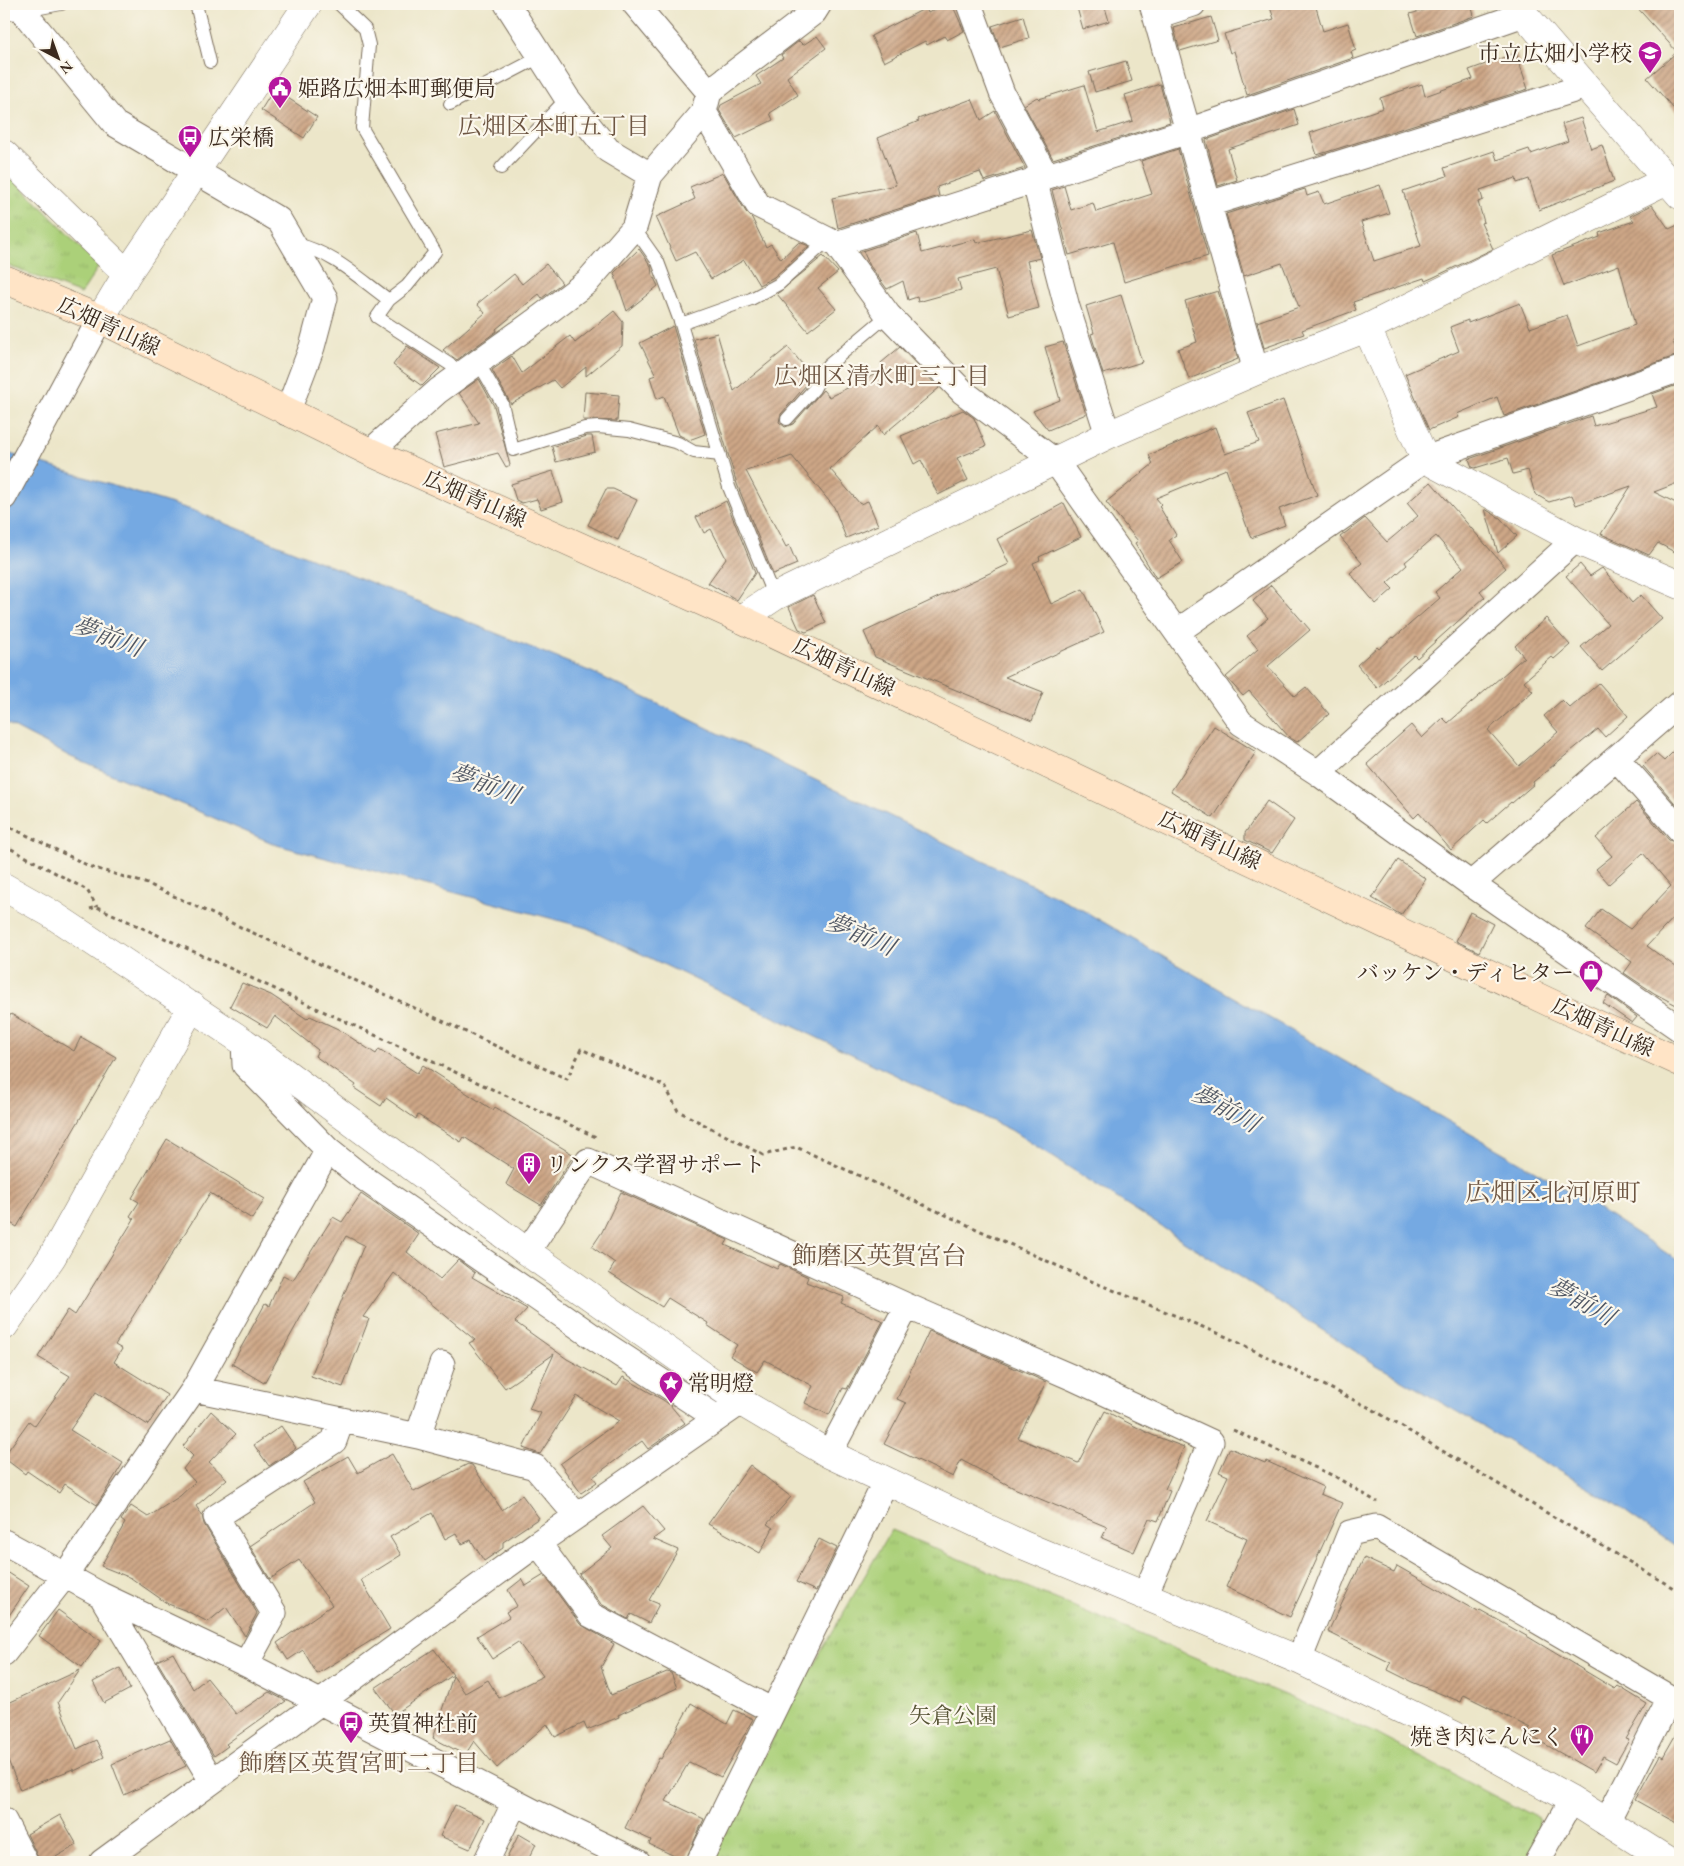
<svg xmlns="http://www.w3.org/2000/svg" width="1684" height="1866" viewBox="0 0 1684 1866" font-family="'EB Garamond','Noto Serif JP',serif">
<defs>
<pattern id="grass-tufts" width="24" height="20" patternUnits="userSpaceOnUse" patternTransform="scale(1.25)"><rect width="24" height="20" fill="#abd079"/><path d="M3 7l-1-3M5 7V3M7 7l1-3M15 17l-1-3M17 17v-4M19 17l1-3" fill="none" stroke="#94b368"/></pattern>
<pattern id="building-hatch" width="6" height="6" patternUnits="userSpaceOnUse" patternTransform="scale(1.25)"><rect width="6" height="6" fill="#cea787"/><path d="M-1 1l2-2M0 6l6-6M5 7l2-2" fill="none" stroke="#a8886e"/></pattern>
</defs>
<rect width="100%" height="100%" fill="#fbf7ec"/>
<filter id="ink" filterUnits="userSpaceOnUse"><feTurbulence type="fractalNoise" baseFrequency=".02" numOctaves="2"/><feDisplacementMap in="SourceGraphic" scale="10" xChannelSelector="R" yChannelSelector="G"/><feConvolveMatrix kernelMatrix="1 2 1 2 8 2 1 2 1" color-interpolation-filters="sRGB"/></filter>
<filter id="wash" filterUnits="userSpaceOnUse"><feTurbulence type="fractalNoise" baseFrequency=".0096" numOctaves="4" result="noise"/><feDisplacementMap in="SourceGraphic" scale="20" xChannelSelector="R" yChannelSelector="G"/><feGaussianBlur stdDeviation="1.12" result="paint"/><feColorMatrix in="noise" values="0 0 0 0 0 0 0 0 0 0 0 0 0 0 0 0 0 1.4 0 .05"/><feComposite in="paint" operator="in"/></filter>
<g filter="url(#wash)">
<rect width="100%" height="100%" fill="#ece6c9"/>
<path fill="url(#grass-tufts)" stroke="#737d4c" d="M4 169 99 266 81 294 4 264Z
M891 1530 1375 1733 1538 1819 1539 1835 1524 1862H710L786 1713Z"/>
<path fill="#75a9e2" stroke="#586a80" d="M4 452 195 511 594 673 1072 904 1592 1204 1680 1262V1550L1612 1502 1375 1364 1011 1130 587 928 277 845 71 757 4 722Z"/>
<g id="blocks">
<path fill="url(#building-hatch)" d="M945 4H952L964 31 947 40 944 36 927 45 925 41 884 62 871 36 926 8 928 13Z
M1076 4H1104L1109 21 1083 29Z
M1269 4H1315L1323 31 1348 23 1356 50 1351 52 1353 58 1247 95 1234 51 1230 53 1224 34 1274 19Z
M1445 4H1471L1474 16 1417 36 1410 14Z
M1634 4H1680V116L1647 78 1677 52Z
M1023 16 1029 38 1000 47 992 26Z
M1211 17 1218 40 1180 51 1174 28Z
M817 36 826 48 787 77 798 95 770 113 773 120 736 138 719 110 721 105 761 84 756 76 783 58 781 55 799 41 803 45Z
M1516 53 1528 89 1317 155 1310 133 1383 108 1380 98 1422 84 1425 96 1473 79 1469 70Z
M1126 61 1132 81 1095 92 1089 72Z
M1160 84 1170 122 1053 159 1024 105 1037 97 1039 99 1084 85 1098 132 1133 121 1125 95Z
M274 89 317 117 304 138 261 110Z
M972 99 981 120 995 111 1025 168 984 181 980 172 937 187 939 196 838 228 832 198 896 185 878 138 919 121 918 119Z
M1294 109 1299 125 1228 149 1237 180 1218 186 1206 140Z
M1581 118 1591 149 1602 145 1614 181 1539 210 1529 179 1517 183 1516 178 1480 190 1483 200 1478 202 1484 222 1481 223 1493 249 1432 278 1425 281 1424 278 1353 302 1356 310 1302 330 1304 334 1264 348 1257 322 1299 307 1282 263 1244 276 1226 214 1305 189 1307 196 1319 192 1324 204 1380 185 1389 213 1361 222 1374 261 1421 246 1403 191 1447 176 1444 168 1494 151 1497 160 1529 149 1531 154 1568 141 1562 124Z
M1178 149 1208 256 1124 282 1113 242 1069 255 1052 190 1064 186 1071 210 1093 203 1096 212 1152 194 1141 161Z
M723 173 746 212 752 218 766 247 771 244 781 259 799 242 809 246 774 277 759 285 744 260 711 279 695 252 676 261 656 217 695 199 690 187Z
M1652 205 1669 229 1680 224V339L1673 341 1678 355 1504 416 1497 397 1457 414 1459 417 1429 430 1405 374 1459 351 1450 327 1468 320V323L1520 303 1530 328 1567 315 1578 346 1635 325 1619 265 1564 286 1552 255 1600 237 1599 233 1634 221 1630 216Z
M1032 230 1040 258 1027 261 1039 308 1009 316 996 269 958 279 961 290 918 302 917 297 908 300 903 281 887 289 870 266 863 251 859 252 917 233 922 253 975 239 976 243Z
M639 249 651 266 652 274 658 286 627 311 614 273Z
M823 256 838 272 818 288 836 309 808 331 777 294Z
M546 264 562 283 542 298 539 294 496 329 497 331 457 360 443 350 485 313 477 304 514 274 522 284Z
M1218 291 1238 359 1189 379 1178 349 1197 342 1185 301Z
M1121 295 1142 362 1103 374 1091 334 1094 333 1086 306Z
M614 311 623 322 622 346 586 376V367L560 388 553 380 511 404 492 370 512 356 522 373 570 336 575 343Z
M673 326 705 434 689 440 679 435 664 396 657 399 650 377 656 375 640 343Z
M717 333 734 391 788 347 812 376 807 384 781 414 779 422 785 427 793 424 823 390 829 397 886 369 881 363 900 347 939 388 883 435 878 426 830 469 860 504 868 501 878 525 846 538 834 507 792 456 746 471 786 547 789 545 797 564 773 574 737 484 694 339Z
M1063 342 1086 414 1048 430 1033 411 1060 400 1045 347Z
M407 346 440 368 422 386 393 365Z
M479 379 494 406 510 465 506 467 498 453 444 467 435 434 479 423 459 393Z
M1680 384V482L1654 492 1680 505V555L1658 543 1649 555 1601 534 1631 486 1576 505 1572 495 1549 502 1535 494 1528 470 1513 474 1508 458 1475 468 1472 467 1469 459 1591 416 1594 426 1657 407 1652 394Z
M585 392 619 395 617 421 583 420Z
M1283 400 1317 495 1279 509 1285 525 1251 538 1226 469 1156 498 1161 504 1159 506 1176 535 1169 540 1183 562 1156 578 1135 543 1138 541 1106 502 1153 464 1149 455 1215 427 1225 454 1259 442 1248 413Z
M963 410 974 418 986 446 957 458 968 480 938 495 921 460 914 464 901 436Z
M587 436H592L595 452 556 462 552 447Z
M553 471 563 502 541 509 537 499 522 503 516 500 511 484Z
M1431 482 1506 568 1480 591 1485 597 1417 658 1414 655 1377 688 1357 665 1377 647 1379 649 1393 637 1394 638 1440 598 1435 592 1463 567 1436 536 1405 562 1407 565 1387 583 1393 589 1376 604 1350 573 1362 563 1340 537 1365 518 1387 542 1418 516 1407 503Z
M606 489H613L637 500 618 540 588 525Z
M726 501 755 573 737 600 708 583 726 558 711 529 704 533 696 517Z
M1064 503 1081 537 1039 557 1040 560 1033 563 1051 604 1083 589 1104 632 1005 677 1043 692 1032 721 875 657 864 632 1009 564 997 539Z
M1485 509 1500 518 1517 536 1498 553Z
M1580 564 1590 576 1602 568 1632 603 1641 595 1662 619 1602 671 1581 647 1608 624 1566 576Z
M1271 585 1310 630 1268 666 1295 696 1306 687 1329 714 1297 742 1289 737 1249 691 1243 696 1226 677 1258 649 1247 636 1268 618 1253 601Z
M813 595 826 623 806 632 799 629 789 607Z
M1546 618 1570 645 1554 659 1552 657 1524 681 1533 691 1488 730 1519 766 1558 732 1544 716 1562 700 1570 708 1599 683 1628 716 1605 737 1598 729 1533 782 1534 784 1512 803 1511 802 1487 823 1484 820 1451 850 1419 813 1414 818 1367 764 1411 725 1422 738 1443 718 1448 723 1524 657 1515 646Z
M1214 726 1256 752 1213 818 1171 791Z
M1680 745V809L1643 766 1656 754 1664 761Z
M1267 801 1294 820 1272 853 1245 840V833Z
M1636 802 1669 840 1680 844V911L1647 946 1680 970V1007L1654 993 1624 973 1632 962 1586 929 1601 909 1630 929 1671 886 1643 853 1609 884 1596 869 1612 856 1596 838Z
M1398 860 1426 879 1401 915 1372 898Z
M1470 912 1493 924 1479 952 1456 941Z
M242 983 271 995 307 1019 310 1016 338 1029 376 1054 379 1049 417 1073 423 1065 493 1110 495 1107 574 1155 541 1205 506 1184 514 1169 464 1137 461 1142 418 1115 416 1119 386 1098 381 1106 354 1088 356 1085 315 1056 318 1050 275 1016 267 1028 230 1006Z
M1608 996 1637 1017 1632 1023 1603 1003Z
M11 1014 74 1051 81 1037 116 1057 17 1227 4 1219V1026Z
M167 1139 265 1199 252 1219 210 1193 115 1345 122 1349 114 1362 167 1395 148 1425 96 1392 70 1430 123 1463 97 1505 65 1484 59 1493 27 1471 25 1474 4 1458V1456L29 1421 35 1426 70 1376 38 1357 68 1310 75 1315 134 1219 130 1216 139 1202 132 1198Z
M621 1192 728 1240 725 1245 777 1269 780 1264 808 1277 806 1282 844 1297 841 1303 883 1321 847 1389 843 1388 829 1415 805 1403 813 1386 765 1360 757 1372 730 1356 737 1345 707 1325 708 1323 668 1298 662 1307 609 1273 615 1263 592 1247 602 1232Z
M361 1194 419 1234 407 1252 440 1279 458 1260 475 1273 472 1277 527 1309 515 1322 567 1359 617 1386 623 1377 663 1400 670 1405 685 1423 648 1449 642 1441 593 1477 597 1482 581 1493 560 1464 619 1421 577 1396 540 1454 523 1448 541 1413 529 1409 554 1354 505 1388 469 1343 475 1340 394 1273 363 1317 369 1319 343 1387 311 1376 364 1245 346 1236 264 1383 232 1364 265 1304 269 1306 283 1275 293 1280 333 1217 342 1222Z
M929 1331 1046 1382 1018 1438 1078 1463 1105 1411 1152 1435 1184 1447 1165 1489 1170 1491 1158 1521 1149 1518 1134 1552 1102 1538 1107 1527 1014 1488 961 1460 953 1477 884 1444 906 1403 897 1399Z
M211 1411 236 1434 209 1462 227 1479 196 1506 202 1515 204 1524 257 1613 245 1636 226 1607 208 1622 187 1611 168 1604 131 1578 101 1566 125 1523 121 1520 131 1506 148 1517 180 1496 195 1482 183 1469 193 1456 183 1446Z
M281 1426 296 1448 269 1466 254 1445Z
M1230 1448 1265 1463 1266 1461 1323 1487 1320 1494 1342 1503 1290 1617 1226 1587 1247 1539 1207 1521 1228 1476 1219 1472Z
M392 1454 414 1492 468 1464 472 1465 502 1510 522 1495 539 1518 503 1542V1548L484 1561 471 1540 462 1544 456 1533 445 1539 432 1513 390 1537 401 1555 361 1580 390 1629 317 1674 303 1650 288 1660 277 1643 332 1605 299 1560 270 1579 250 1546 315 1502 303 1482 348 1456 358 1473Z
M750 1465 791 1497 767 1524 773 1528 760 1553 708 1524Z
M643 1506 664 1531 653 1539 678 1550 649 1600 659 1604 649 1623 631 1614 628 1619 601 1604 579 1574 612 1548 602 1536Z
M819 1539 837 1548 816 1591 796 1582Z
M1364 1558 1394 1572 1397 1566 1478 1612 1480 1610 1530 1638 1615 1689 1618 1686 1647 1704 1626 1739 1629 1740 1616 1763 1603 1756 1594 1772 1527 1734 1530 1728 1464 1695 1461 1702 1412 1682 1388 1670 1391 1663 1328 1632Z
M4 1570 29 1586 4 1623Z
M544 1575 580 1624 614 1644 601 1667 611 1695 667 1672 671 1673 677 1688 618 1715 619 1717 587 1730 584 1723 555 1737 547 1724 497 1768 474 1741 465 1755 433 1738 453 1676 465 1693 488 1680 499 1698 543 1676 518 1642 492 1659 477 1636 509 1617 506 1612 517 1606 508 1590 522 1579 526 1586Z
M58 1610 101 1641 82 1667 39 1636Z
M434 1649 453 1675 395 1714 375 1688Z
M173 1653 193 1689 207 1678 236 1714 269 1692 286 1701 226 1744 228 1746 214 1756 157 1661Z
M120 1668 130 1689 104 1703 93 1682Z
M80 1670 58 1702 77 1749 96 1740 104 1757 74 1771 73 1769 20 1790 4 1750V1705Z
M691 1703 727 1724 734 1710 753 1719 721 1777 689 1762 666 1801 704 1819 685 1861 649 1844 651 1840 625 1828 659 1758 661 1759Z
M1680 1727V1825L1635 1800 1660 1755 1663 1757Z
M170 1739 186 1766 124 1795 112 1764Z
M455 1805 485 1819 470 1849 440 1836Z
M60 1815 77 1845 47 1862H40L27 1834Z
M519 1834 536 1844 527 1862H505Z"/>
</g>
</g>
<g filter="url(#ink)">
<use href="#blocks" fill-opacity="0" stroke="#796c5a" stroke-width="1"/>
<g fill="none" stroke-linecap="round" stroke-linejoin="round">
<defs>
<path id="service" d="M196 4 210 62
M339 4 365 29 369 45 362 128 435 252 407 286 389 300 377 317 463 373
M4 15 61 4
M450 104 540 57
M501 168 567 98
M634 228 658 262 681 324 729 487 774 597
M295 244C331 251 360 279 389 300
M681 324 751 299 779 284 828 240
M478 362 502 403 513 450 585 428 598 427 629 430 678 443 694 452 720 455
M787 419 814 389 825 368 888 315"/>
<path id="minor" d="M17 4 115 124 279 220 325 298 312 347 287 413
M507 4 567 98 608 150 650 175
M635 4 709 92
M969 4 1002 93 1046 176
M1152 4 1256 371
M1156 16 1193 4
M704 112 758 205 836 244 888 315 963 392 1056 462 1241 723 1318 773 1471 884 1680 1029
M1034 179 1067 307 1108 435
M1209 204 1586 86
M836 244 1188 131 1524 14
M370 452 438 391 541 317 587 282 634 228 650 175 704 112 709 92 814 12 819 4
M4 497 100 319
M1178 631 1425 459 1680 369
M1617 759 1680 830
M1318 773 1575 540
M1471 884 1680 703
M244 1042 245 1065 328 1150 358 1174 592 1336 717 1418
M527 1252 588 1161 907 1306 1071 1377 1211 1442 1145 1595
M194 1389 418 1436 535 1467 577 1516
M418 1436 442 1364
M829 1454 907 1306
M4 1542 101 1595 246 1664 536 1813 638 1862
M538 1543 591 1615 773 1711
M101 1595 212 1781
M4 1653 66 1574 194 1389 328 1150
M1299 1660 1350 1533 1376 1527 1670 1698 1606 1823
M246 1664 274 1613 216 1517 334 1441 341 1421
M4 1821 25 1862
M102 1862 538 1543 741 1402
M486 1862 515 1802
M699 1862 885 1483
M1537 1862 1572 1800"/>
<path id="tertiary" d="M1515 4 1680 195
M4 154 127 274
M100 319 127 274 308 4
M1367 328 1425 459 1575 540 1680 585
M741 619 774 597 1108 435 1256 371 1367 328 1667 180
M4 887 50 913 244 1042 527 1252 741 1402 829 1454 1023 1545 1299 1660 1458 1737 1572 1800 1670 1862
M4 1326 52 1257 192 1006"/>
<path id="secondary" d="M4 279 100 319 370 452 741 619 1555 1005 1680 1062"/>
</defs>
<use href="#service" stroke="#796c5a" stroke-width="14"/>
<use href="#minor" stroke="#796c5a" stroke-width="27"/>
<use href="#tertiary" stroke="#796c5a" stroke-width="29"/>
<use href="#secondary" stroke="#796c5a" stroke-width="29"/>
<path stroke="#796c5a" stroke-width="3" stroke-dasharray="4 4" stroke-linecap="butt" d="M4 824 91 867 148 884 567 1079 581 1049 665 1086 678 1111 763 1155 796 1147 1091 1281 1227 1337 1372 1409 1680 1592
M4 845 87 890 97 907
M90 909 97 907 596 1137
M1233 1430 1336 1477 1377 1502"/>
<use href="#service" stroke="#fff" stroke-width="12"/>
<use href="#minor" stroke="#fff" stroke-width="25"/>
<use href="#tertiary" stroke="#fff" stroke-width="28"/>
<use href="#secondary" stroke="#ffe4c6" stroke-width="28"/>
</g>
</g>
<defs>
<symbol id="school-pin" viewBox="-11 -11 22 30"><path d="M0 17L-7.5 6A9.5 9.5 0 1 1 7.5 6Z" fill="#b5179e" stroke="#fbf7ec"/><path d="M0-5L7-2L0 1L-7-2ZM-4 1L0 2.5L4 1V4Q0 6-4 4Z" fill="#fff"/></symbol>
<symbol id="civic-pin" viewBox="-11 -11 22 30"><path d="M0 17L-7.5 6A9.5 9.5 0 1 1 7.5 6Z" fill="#b5179e" stroke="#fbf7ec"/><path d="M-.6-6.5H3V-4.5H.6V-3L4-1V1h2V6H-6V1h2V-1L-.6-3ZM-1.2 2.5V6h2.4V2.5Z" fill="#fff"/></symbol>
<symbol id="bus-pin" viewBox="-11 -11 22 30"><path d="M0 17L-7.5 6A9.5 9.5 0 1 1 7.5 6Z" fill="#b5179e" stroke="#fbf7ec"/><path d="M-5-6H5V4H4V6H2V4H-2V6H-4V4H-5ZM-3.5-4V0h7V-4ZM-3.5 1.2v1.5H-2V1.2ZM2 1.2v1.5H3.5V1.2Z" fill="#fff"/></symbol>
<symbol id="shop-pin" viewBox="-11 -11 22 30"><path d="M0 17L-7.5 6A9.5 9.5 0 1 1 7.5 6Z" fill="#b5179e" stroke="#fbf7ec"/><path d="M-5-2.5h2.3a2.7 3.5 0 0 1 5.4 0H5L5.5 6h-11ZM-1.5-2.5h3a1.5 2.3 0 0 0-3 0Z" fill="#fff"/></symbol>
<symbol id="building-pin" viewBox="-11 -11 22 30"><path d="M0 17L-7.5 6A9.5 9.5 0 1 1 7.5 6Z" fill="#b5179e" stroke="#fbf7ec"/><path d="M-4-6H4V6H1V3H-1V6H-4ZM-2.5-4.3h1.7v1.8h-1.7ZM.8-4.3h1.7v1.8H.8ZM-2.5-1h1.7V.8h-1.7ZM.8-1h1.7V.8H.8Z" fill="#fff"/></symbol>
<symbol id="sight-pin" viewBox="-11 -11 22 30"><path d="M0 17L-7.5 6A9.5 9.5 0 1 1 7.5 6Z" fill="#b5179e" stroke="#fbf7ec"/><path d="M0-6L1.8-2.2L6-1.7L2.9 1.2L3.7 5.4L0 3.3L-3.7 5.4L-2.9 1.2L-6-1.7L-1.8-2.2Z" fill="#fff"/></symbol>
<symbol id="restaurant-pin" viewBox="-11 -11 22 30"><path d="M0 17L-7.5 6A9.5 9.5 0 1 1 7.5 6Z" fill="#b5179e" stroke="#fbf7ec"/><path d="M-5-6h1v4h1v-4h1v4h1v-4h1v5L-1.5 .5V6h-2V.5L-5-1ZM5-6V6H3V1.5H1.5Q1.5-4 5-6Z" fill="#fff"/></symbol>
</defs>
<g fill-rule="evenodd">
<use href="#school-pin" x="1636" y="39" width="28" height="38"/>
<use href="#civic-pin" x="266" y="74" width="28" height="38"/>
<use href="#bus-pin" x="176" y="123" width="28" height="38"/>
<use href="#shop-pin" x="1577" y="958" width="28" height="38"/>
<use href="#building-pin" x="515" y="1150" width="28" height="38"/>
<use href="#sight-pin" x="657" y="1369" width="28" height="38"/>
<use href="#bus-pin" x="337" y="1709" width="28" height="38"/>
<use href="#restaurant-pin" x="1568" y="1722" width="28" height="38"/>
</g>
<g text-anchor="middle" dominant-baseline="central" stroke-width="4.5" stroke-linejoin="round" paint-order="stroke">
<g font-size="22" fill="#3b2a1e" stroke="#fbf7ec" text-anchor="start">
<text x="1632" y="53" text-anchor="end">市立広畑小学校</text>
<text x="298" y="88">姫路広畑本町郵便局</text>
<text x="208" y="137">広栄橋</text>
<text x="1574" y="972" text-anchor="end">バッケン・ディヒター</text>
<text x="546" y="1164">リンクス学習サポート</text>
<text x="688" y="1383">常明燈</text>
<text x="368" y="1723">英賀神社前</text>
<text x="1564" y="1736" text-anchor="end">焼き肉にんにく</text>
</g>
<g font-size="22" fill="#3b2a1e" stroke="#fbf7ec">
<text transform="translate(109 326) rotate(25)">広畑青山線</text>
<text transform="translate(475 499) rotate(24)">広畑青山線</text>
<text transform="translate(844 667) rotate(25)">広畑青山線</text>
<text transform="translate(1210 840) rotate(25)">広畑青山線</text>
<text transform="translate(1603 1027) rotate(25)">広畑青山線</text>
</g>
<g font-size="22" fill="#575435" stroke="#fbf7ec">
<text x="953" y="1715">矢倉公園</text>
</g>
<g font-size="24" fill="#6e5643" stroke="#fbf7ec">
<text x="554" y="125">広畑区本町五丁目</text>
<text x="882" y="375">広畑区清水町三丁目</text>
<text x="359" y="1762">飾磨区英賀宮町二丁目</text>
</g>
<g font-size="24" font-style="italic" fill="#4f5663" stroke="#fbf7ec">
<text transform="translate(108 636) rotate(21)">夢前川</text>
<text transform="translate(485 783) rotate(21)">夢前川</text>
<text transform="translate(861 934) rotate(23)">夢前川</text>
<text transform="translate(1226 1108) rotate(29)">夢前川</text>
<text transform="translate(1582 1301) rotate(29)">夢前川</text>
</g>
<g font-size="25" fill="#6e5643" stroke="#fbf7ec">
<text x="1553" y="1192">広畑区北河原町</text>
<text x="879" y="1255">飾磨区英賀宮台</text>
</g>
</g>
<rect width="1684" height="1866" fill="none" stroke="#fbf7ec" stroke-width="20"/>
<g transform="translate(58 58) rotate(139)" stroke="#fbf7ec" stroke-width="4" paint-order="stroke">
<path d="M0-4L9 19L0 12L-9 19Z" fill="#3b2a1e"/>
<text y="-8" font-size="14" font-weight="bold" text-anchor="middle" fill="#3b2a1e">N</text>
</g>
</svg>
